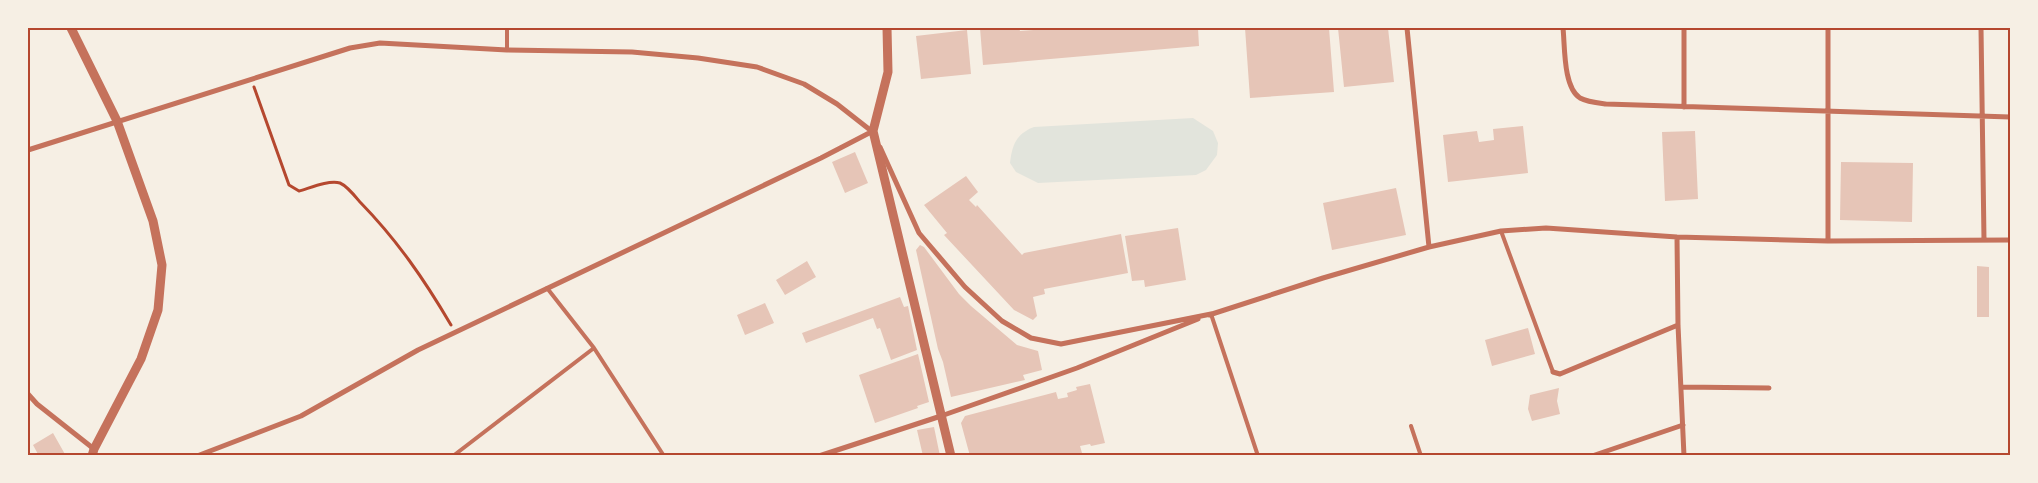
<svg xmlns="http://www.w3.org/2000/svg" width="2038" height="483" viewBox="0 0 2038 483" font-family="'Work Sans',sans-serif">
<rect width="100%" height="100%" fill="#f6efe4"/>
<path fill="#e2e4dc" d="M1193 118 1213 131 1218 143 1217 155 1206 170 1196 175 1038 183 1016 172 1010 163C1012 145 1016 134 1034 127Z"/>
<path fill="#e6c5b7" d="M980 28H1019L1020 31 1060 28H1198L1199 46 983 65Z
M1245 28H1329L1334 92 1250 98Z
M1338 28H1388L1394 82 1344 87Z
M967 30 971 74 921 79 916 36Z
M1523 126 1528 173 1448 182 1443 135 1477 131 1479 142 1494 140 1493 129Z
M1695 131 1698 199 1665 201 1662 132Z
M855 152 868 183 845 193 832 162Z
M1841 162 1913 163 1912 222 1840 220Z
M966 176 978 192 969 200 976 207 977 205 1022 255 1024 253 1121 234 1128 273 1044 289 1045 294 1033 297 1037 316 1033 320 1014 310 944 235 947 233 924 205Z
M1396 188 1406 235 1332 250 1323 203Z
M1178 228 1186 280 1145 287 1144 280 1132 281 1125 236Z
M920 245 924 247 959 294 971 306 1017 345 1038 351 1042 370 1023 375 1025 380 951 397 943 362 938 349 916 250Z
M807 261 816 277 785 295 776 280Z
M1977 266 1989 267V317H1977Z
M900 297 904 307 908 306 917 350 891 360 880 328 877 329 873 318 806 343 802 333Z
M765 303 774 323 745 335 737 315Z
M1528 328 1535 354 1492 366 1485 340Z
M918 354 929 402 917 406 918 408 875 423 859 375Z
M1090 384 1105 443 1091 446 1090 444 1080 446 1082 453 1072 456H970L961 423 965 416 1056 392 1058 399 1068 397 1067 393 1077 390 1076 387Z
M1559 388 1557 401 1560 414 1532 421 1528 409 1530 395Z
M934 427 940 456H923L917 430Z
M53 433 66 456H39L33 445Z"/>
<g fill="none" stroke-linecap="round" stroke-linejoin="round">
<path stroke="#b5482f" stroke-width="3" d="M254 87 289 185 299 191C310 188 328 180 340 183 347 186 355 196 360 202 397 240 424 279 451 325"/>
<path stroke="#c5725c" stroke-width="4" d="M507 28V50
M1501 231 1553 372
M547 288 594 348
M1211 314 1258 456
M1411 426 1421 456
M453 456 594 348 664 456"/>
<path stroke="#c5725c" stroke-width="5" d="M1407 28 1429 247
M1563 28C1565 46 1563 87 1580 98 1587 102 1598 103 1606 104L2010 117
M1684 28V107
M1981 28 1984 240
M880 147 919 233 965 287 1002 321 1031 338 1061 344 1211 314
M28 150 350 48 380 43 507 50 632 52 698 58 757 67 804 84 837 104 874 133
M1677 237 1678 325 1684 456
M1828 241V28
M1209 315 1323 278 1429 247 1501 231 1546 228 1677 237 1828 241 2010 240
M1553 372 1560 374 1678 325
M1682 387 1769 388
M28 394 37 404 94 449
M197 456 301 416 418 350 821 158 873 131
M819 456 941 416 1077 368 1198 319
M1592 456 1683 425"/>
<path stroke="#c5725c" stroke-width="9" d="M71 28 117 121 153 221 162 265 158 310 141 359 94 449 92 456
M887 28 888 72 873 131 951 456"/>
</g>
<rect width="2038" height="483" fill="none" stroke="#f6efe4" stroke-width="58"/>
<rect x="29" y="29" width="1980" height="425" fill="none" stroke="#b5482f" stroke-width="2"/>
</svg>
